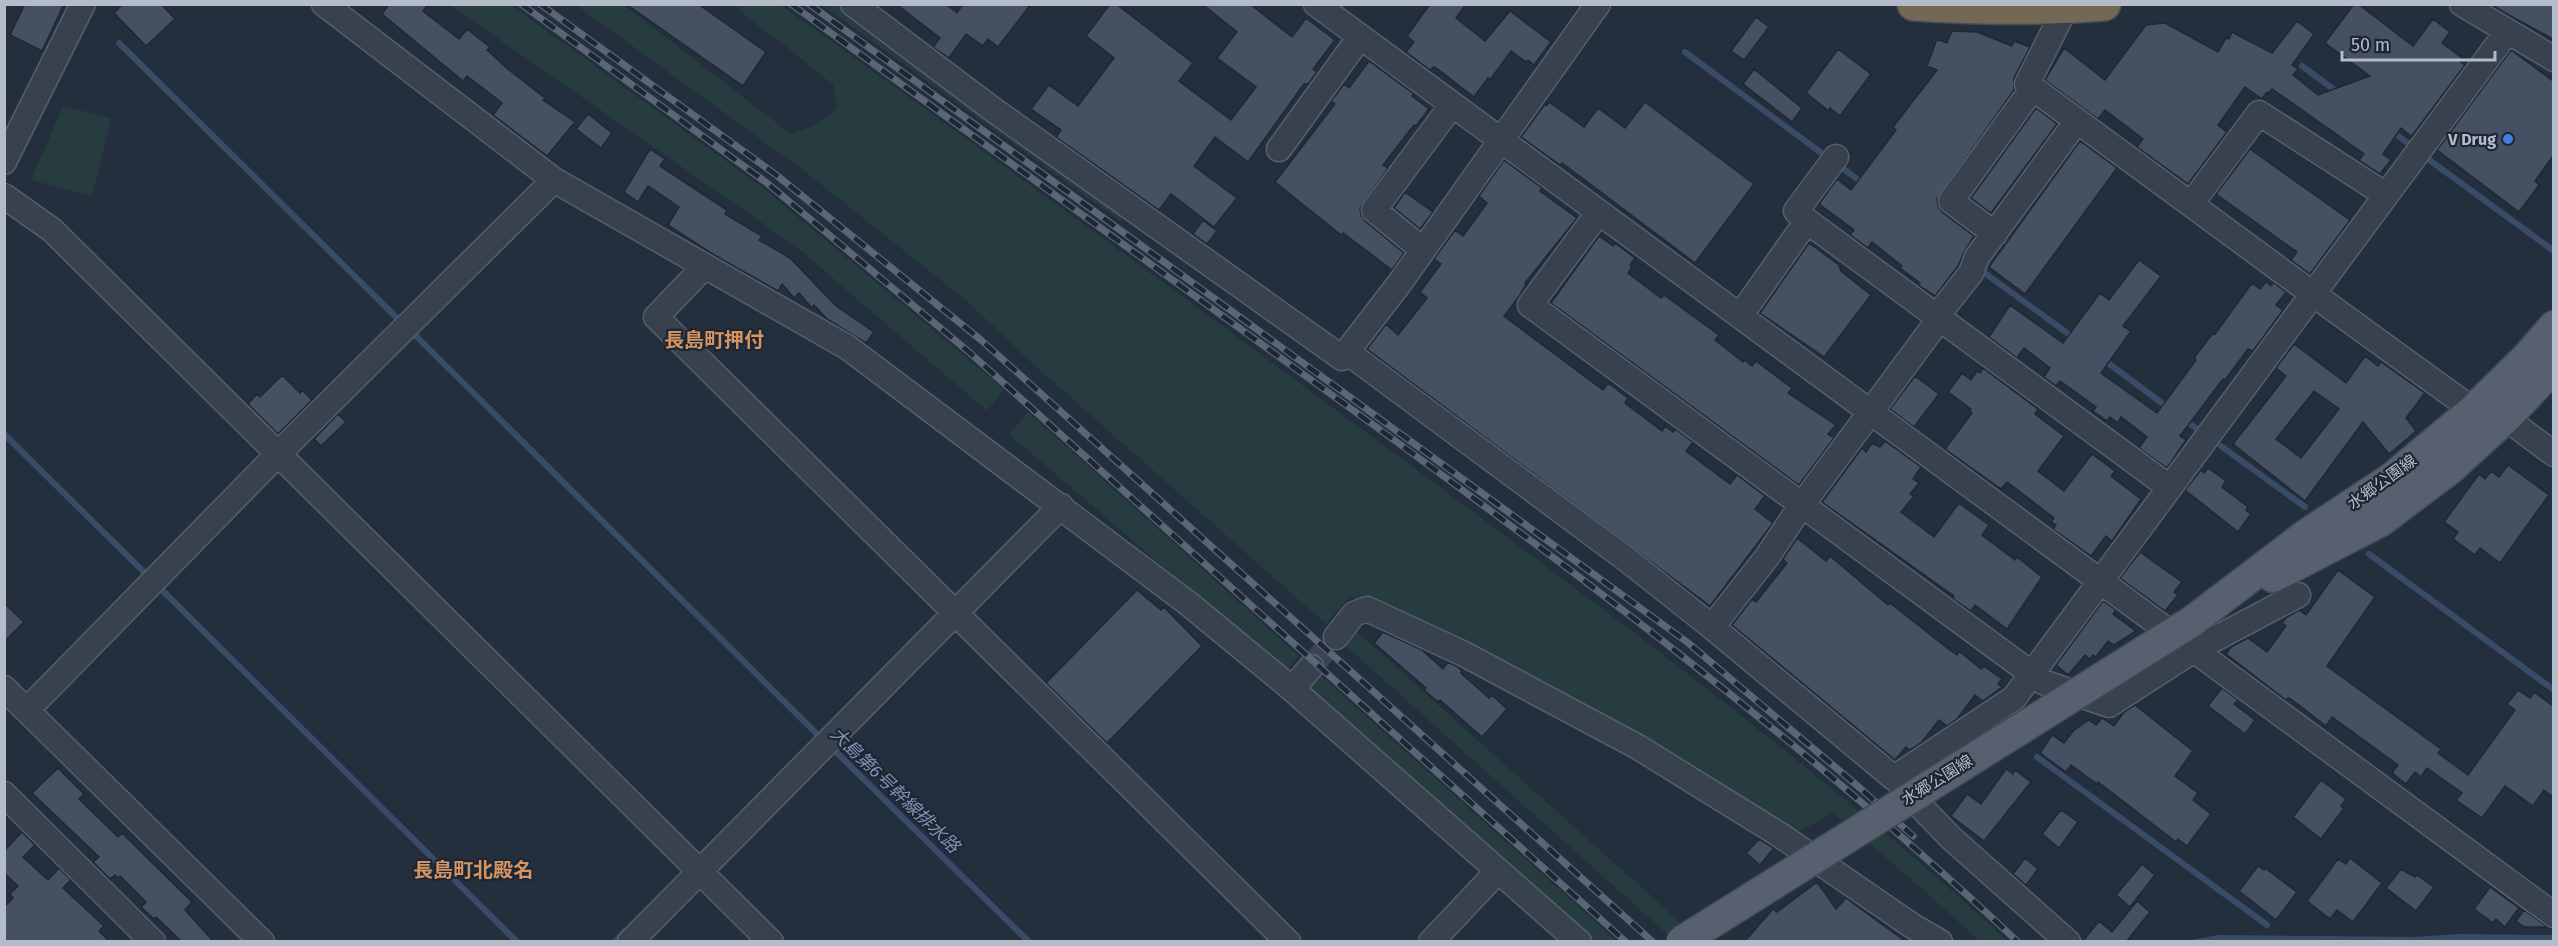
<svg xmlns="http://www.w3.org/2000/svg" width="2558" height="946" viewBox="0 0 2558 946" font-family="'Fira Sans','Noto Sans JP',sans-serif">
<rect width="100%" height="100%" fill="#242f3e"/>
<path fill="#263c3f" d="M450 5H511L762 187 1004 389 987 411 798 248Z
M576 5H624L791 134 814 126 837 108 833 84C818 74 807 63 793 52 773 36 752 23 735 5H781C1004 165 1225 327 1445 491 1638 634 1831 779 2008 941H1980L1910 878 1833 813 1793 835 1568 704 1350 596 1326 624 1031 362 968 302 807 173Z
M822 5H838L1126 214 1120 221Z
M63 106 111 118 92 196 31 180Z
M1028 412 1299 656 1285 672 1009 434Z
M1357 632 1670 913 1696 941H1675L1346 646Z
M1320 675 1617 941H1591L1304 691Z"/>
<path fill="#394c67" d="M2459 934 2553 935V941H2186L2218 935 2415 937Z"/>
<g fill="none" stroke-linecap="round" stroke-linejoin="round">
<path stroke="#394c67" stroke-width="6" d="M119 43 402 323
M1685 52 1820 152
M2302 66 2340 94
M2390 130 2409 144
M2428 159 2554 251
M1841 167 1865 185
M1982 271 2074 338
M413 333 818 735
M2104 360 2170 409
M2183 419 2196 428
M4 434 148 576
M2221 446 2305 507
M2369 554 2554 690
M162 590 517 942
M830 746 1029 942
M2037 757 2267 925
M615 942 625 931"/>
</g>
<path fill="#455162" stroke="#1f2835" stroke-width="1.5" fill-rule="evenodd" d="M25 4H64L42 51 10 35Z
M123 4H161L175 19 146 46 114 13Z
M389 4H428L423 11 459 39 467 29 490 47 487 50 509 70 545 98 543 100 575 122 547 156 493 115 502 103 467 76 463 81 382 14Z
M626 4H698L766 52 743 86Z
M896 4H946L957 13 963 4H1031L998 47 988 39 983 46 966 34 949 58 933 47 940 38Z
M1110 4H1116L1193 63 1179 81 1231 120 1256 87 1217 58 1237 32 1202 4H1250L1292 37 1306 18 1335 40 1313 69 1317 72 1308 84H1304L1248 162 1215 137 1194 166 1237 198 1214 227 1171 194 1159 210 1056 137 1061 130 1031 109 1049 85 1078 106 1114 58 1086 36Z
M1430 4H1466L1456 18 1485 41 1510 11 1551 42 1534 65 1528 60 1526 62 1511 51 1490 80 1488 78 1474 97 1436 68 1434 67 1430 70 1406 52 1414 42 1407 36Z
M2354 4H2358L2413 46 2433 19 2450 32 2442 43 2462 58 2460 61 2465 65 2414 133 2411 136 2401 128 2383 154 2391 160 2380 174 2359 160 2364 154 2275 91 2272 89 2269 93 2267 92 2262 99 2245 87 2218 125 2227 132 2188 184 2137 147 2143 139 2105 110 2098 119 2045 80 2064 48 2105 80 2146 25 2165 23 2218 52 2226 38 2229 39 2232 32 2272 53 2297 21 2314 34 2292 65 2298 69 2293 75 2318 95 2370 76 2325 43Z
M2491 4H2553V39L2505 13Z
M1756 17 1769 27 1744 60 1731 51Z
M1952 31 1977 32 2012 46 2014 41 2030 47 2014 78V90L1937 199 1938 206 1942 212 1974 236 1964 252 1958 266 1935 296 1918 285 1920 283 1900 268 1902 266 1872 242 1868 248 1850 235 1854 230 1819 204 1837 179 1851 190 1896 130 1893 127 1937 70 1927 66 1937 39 1947 43Z
M1838 49 1871 74 1840 116 1830 108 1829 111 1806 93Z
M2511 50 2553 81V156L2535 181 2539 185 2519 212 2437 150Z
M1369 61 1414 94 1412 96 1429 109 1416 126 1414 125 1383 165 1388 168 1360 208 1361 215 1365 221 1404 253 1392 270 1343 233 1341 235 1275 182 1335 104 1331 101 1344 84 1349 88Z
M1754 69 1802 108 1792 122 1743 84Z
M1549 102 1584 127 1598 108 1625 128 1645 102 1754 184 1695 263 1562 163 1560 165 1521 137 1545 104 1547 105Z
M2036 108 2057 124 1991 213 1971 198Z
M588 114 612 133 601 148 576 129Z
M2080 141 2117 168 2025 294 1989 267Z
M650 149 665 159 660 166 727 210 725 214 762 236 759 240 790 258 836 306 874 332 866 343 827 319 814 305 812 308 799 293 794 298 782 284 778 291 711 253 668 225 679 207 648 186 638 202 624 192Z
M2250 149 2350 220 2310 274 2291 260 2297 252 2216 194Z
M1504 160 1542 188 1540 191 1577 218 1525 283 1526 284 1520 295 1504 316 1603 390 1608 383 1628 398 1625 403 1662 431 1665 426 1673 432 1675 429 1693 442 1686 451 1730 484 1737 475 1765 496 1755 509 1773 523 1710 606 1367 349 1386 324 1398 335 1427 298 1420 292 1441 264 1434 259 1455 230 1463 236 1487 203 1479 196Z
M1405 192 1433 212 1420 229 1394 208Z
M1203 220 1217 231 1207 244 1193 234Z
M1599 236 1613 246 1615 243 1635 258 1630 265 1632 267 1628 273 1661 298 1664 295 1719 335 1715 340 1743 362 1745 360 1752 366 1756 361 1792 388 1788 393 1836 425 1828 434 1834 438 1799 485 1551 303Z
M1809 243 1839 265 1841 271 1871 295 1824 357 1760 313Z
M2139 260 2161 276 2123 326 2131 331 2101 373 2157 413 2196 360 2194 358 2213 333 2215 334 2252 283 2260 289 2266 282 2271 286 2273 282 2286 292 2276 305 2283 310 2253 351 2248 349 2225 380 2223 379 2180 436 2186 440 2167 468 2139 448 2147 437 2121 417 2118 423 2110 417 2107 421 2093 411 2096 407 2060 381 2056 386 2044 377 2050 368 2024 348 2017 358 1989 337 2010 305 2063 343 2100 293 2109 300Z
M2294 344 2346 383 2365 356 2378 366 2381 362 2425 393 2406 418 2416 431 2406 440 2389 454 2363 422 2305 501 2233 444 2286 376 2276 368ZM2314 391 2339 409 2301 458 2276 439Z
M1983 368 2038 409 2035 414 2064 436 2038 471 2064 491 2092 454 2115 471 2111 476 2141 499 2112 541 2106 536 2091 556 2053 529 2056 525 2051 522 2054 518 2007 482 2001 489 1945 449 1972 413 1969 411 1971 409 1948 392 1962 373 1971 380 1977 371 1980 373Z
M282 375 300 393 302 390 312 400 278 434 248 404 257 394 260 397Z
M1915 376 1939 394 1914 427 1890 409Z
M338 414 346 422 321 446 314 439Z
M1885 441 1921 467 1913 479 1919 483 1910 494 1914 496 1901 512 1934 537 1959 503 1989 525 1982 535 2015 560 2017 557 2042 577 2007 629 1975 605 1971 611 1952 598 1954 596 1822 502 1862 448 1866 452 1872 443 1880 447Z
M2508 465 2549 495 2500 563 2480 548 2475 555 2453 539 2458 532 2444 522 2479 474 2485 479 2491 471 2499 477Z
M2208 468 2226 481 2222 487 2248 507 2246 510 2251 514 2238 532 2185 490 2201 470 2204 473Z
M1797 538 1826 561 1830 556 1888 605 1890 603 1951 651 1957 655 1959 651 1981 669 1984 666 2002 679 1998 684 2002 687 1983 701 1975 695 1957 719 1947 726 1939 720 1921 743 1910 750 1906 747 1895 760 1732 625 1752 599 1756 602 1787 563 1783 559Z
M2140 552 2182 582 2174 592 2178 595 2165 611 2120 578Z
M2338 570 2375 597 2327 666 2441 749 2438 753 2468 775 2515 710 2507 704 2518 690 2530 698 2534 692 2553 706V797L2544 790 2533 806 2505 786 2482 818 2456 800 2462 793 2427 768 2421 777 2415 772 2406 784 2392 773 2398 765 2332 717 2326 726 2292 700 2288 698 2286 700 2226 654 2231 647 2248 638 2267 652 2286 626 2282 623 2287 617 2299 610 2306 615Z
M1137 590 1161 610 1164 607 1202 646 1107 743 1046 683Z
M2103 601 2116 610 2113 614 2136 631 2114 645 2108 641 2096 657 2093 655 2090 659 2085 655 2068 675 2056 665Z
M4 603 24 622 4 642Z
M1383 632 1422 650 1443 669 1448 662 1458 667 1462 671 1461 673 1489 698 1492 695 1507 709 1482 737 1440 700 1438 702 1424 690 1426 688 1374 643Z
M2222 688 2238 700 2234 704 2255 720 2245 734 2208 706Z
M2135 705 2193 751 2175 776 2198 793 2193 800 2211 814 2187 846 2178 839 2176 842 2098 782 2097 784 2071 765 2066 772 2040 753 2052 735 2064 743 2074 730 2089 720 2096 725 2102 718 2114 726 2124 712Z
M58 768 84 794 79 799 118 837 122 833 192 902 185 910 214 942H182L156 917 154 919 141 907 146 902 120 876 118 878 115 875 110 879 93 862 99 857 32 793Z
M2006 769 2013 774 2015 770 2031 782 1984 841 1951 816 1967 794 1981 804Z
M2321 780 2346 799 2341 806 2344 808 2321 839 2293 817Z
M2063 811 2078 822 2059 848 2042 834 2059 812Z
M22 832 35 845 23 857 48 880 59 868 71 880 63 888 104 926 99 931 110 942H4V907L13 898 10 894 18 886 4 873V851Z
M1759 839 1774 848 1760 865 1746 853Z
M2025 858 2038 869 2026 885 2013 874Z
M2350 858 2382 883 2353 922 2337 910 2330 919 2307 901 2338 859 2346 864Z
M2142 864 2155 875 2130 907 2116 895Z
M2258 866 2264 870 2265 868 2297 892 2276 920 2239 891Z
M2401 869 2415 877 2417 875 2434 887 2416 911 2386 888Z
M1817 882 1836 909 1846 898 1906 942H1744L1773 909 1777 912Z
M2490 887 2519 908 2505 927 2496 919 2493 923 2474 909Z
M2137 901 2150 912 2126 942H2082L2099 921 2112 932Z
M2524 910 2546 926V927H2524L2516 921Z"/>
<g fill="none" stroke-linecap="round" stroke-linejoin="round">
<path stroke="#3a4453" stroke-width="24" stroke-dasharray="24 12" stroke-linecap="butt" d="M1311 667 1336 637"/>
<defs>
<path id="minor" d="M324 4 554 180 847 347 1189 604 1292 689 1579 942
M853 4 991 108 1342 358 1399 284 1598 4
M1316 4 2554 915
M2462 4 2554 59
M2066 7 2027 84 2313 294 2507 32
M1279 149 1360 37
M4 162 83 4
M4 196 52 230 771 942
M2191 204 2259 113 2386 195
M1599 212 1530 305 2043 682 2109 705 2194 650 2298 595
M1807 221 1796 211 1836 157
M1995 234 1951 201 2033 88
M1423 250 1374 210 1452 105
M705 266 656 317 1288 942
M1740 316 1807 221 2169 487
M1937 316 1971 273 1977 257 2077 121
M1347 352 1626 559 1712 627 1894 778 2014 698 2313 294 2473 410
M2492 408 2554 454
M1712 627 1767 557 1801 506 1940 318
M1336 637 1354 614 1367 609 1464 654 1638 747 1780 835 1911 925 1940 942
M4 688 262 942
M1292 689 1311 667
M27 710 278 454 554 180
M1901 786 1951 838 2068 942
M4 794 153 942
M630 942 1061 506
M1431 942 1498 871"/>
<path id="major" d="M2273 577 2381 521 2450 469 2506 418 2554 367
M2194 620 2307 534 2393 477 2473 410 2527 357 2554 326"/>
<path id="highway" d="M1914 4C1977 8 2041 9 2104 4"/>
</defs>
<use href="#minor" stroke="#565f6c" stroke-width="27"/>
<use href="#major" stroke="#414a57" stroke-width="33"/>
<use href="#highway" stroke="#434c59" stroke-width="36"/>
<use href="#minor" stroke="#38414e" stroke-width="24"/>
<use href="#major" stroke="#56606e" stroke-width="30"/>
<use href="#highway" stroke="#746855" stroke-width="33"/>
<defs>
<path id="rail" d="M521 4 767 183 969 352 1626 942
M540 4 775 174 981 340 1653 942
M791 4C971 135 1152 265 1332 395 1569 566 1805 742 2018 942
M809 4 1687 642 1860 788 1913 836"/>
</defs>
<use href="#rail" stroke="#5a6575" stroke-width="7"/>
<use href="#rail" stroke="#1d2633" stroke-width="4.5" stroke-dasharray="14" stroke-linecap="butt"/>
<defs>
<path id="major-bridge" d="M1681 942 2194 620"/>
</defs>
<use href="#major-bridge" stroke="#414a57" stroke-width="33" stroke-linecap="butt"/>
<use href="#major-bridge" stroke="#56606e" stroke-width="30"/>
</g>
<circle fill="#3f7fe0" stroke="#1d2633" stroke-width="2" cx="2508" cy="139" r="6"/>
<g text-anchor="middle" dominant-baseline="central" stroke-width="4.5" stroke-linejoin="round" paint-order="stroke">
<g font-size="16" font-weight="bold" fill="#b4bcc9" stroke="#1d2633" text-anchor="end">
<text x="2496" y="139">V Drug</text>
</g>
<g font-size="16" fill="#b4bcc9" stroke="#1d2633">
<text transform="translate(2382 482) rotate(-36)">水郷公園線</text>
<text transform="translate(1937 780) rotate(-32)">水郷公園線</text>
</g>
<g font-size="18" font-style="italic" fill="#7c92b1" stroke="#1d2633">
<text transform="translate(895 790) rotate(44)">大島第6号幹線排水路</text>
</g>
<g font-size="20" font-weight="bold" fill="#d59563" stroke="#1d2633">
<text x="714" y="340">長島町押付</text>
<text x="473" y="870">長島町北殿名</text>
</g>
</g>
<rect width="2558" height="946" fill="none" stroke="#b4bcc9" stroke-width="12"/>
<path d="M2342 51v9h153v-9" fill="none" stroke="#b4bcc9" stroke-width="3"/>
<text x="2351" y="51" font-size="18" fill="#b4bcc9" stroke="#1d2633" stroke-width="4.5" paint-order="stroke">50 m</text>
</svg>
